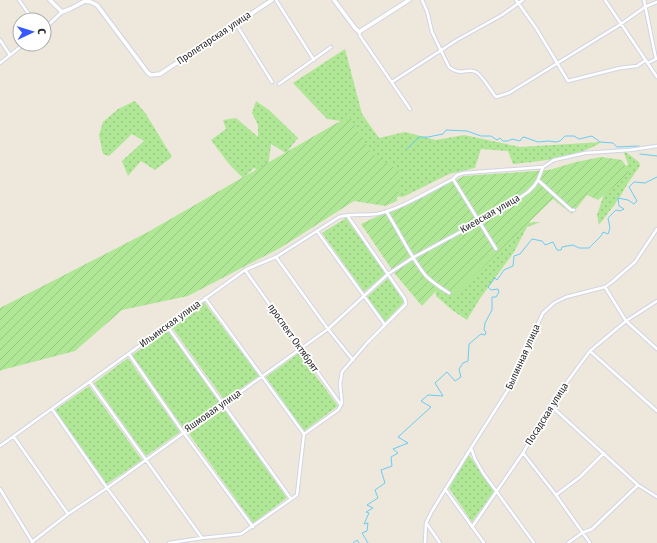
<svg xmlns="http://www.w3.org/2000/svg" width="657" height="543" viewBox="0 0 657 543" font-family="'Fira Sans Condensed',sans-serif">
<defs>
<pattern id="grass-dots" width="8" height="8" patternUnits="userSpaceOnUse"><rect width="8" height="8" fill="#afe796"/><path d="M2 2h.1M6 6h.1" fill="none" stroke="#97c681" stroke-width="1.8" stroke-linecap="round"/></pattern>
<pattern id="garden-furrows" width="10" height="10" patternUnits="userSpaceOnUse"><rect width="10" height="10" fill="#afe796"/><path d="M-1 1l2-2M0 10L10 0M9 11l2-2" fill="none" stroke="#97c681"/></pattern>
</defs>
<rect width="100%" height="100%" fill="#eee7dc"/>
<path fill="url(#grass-dots)" d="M345 49 362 114 379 138 405 132 436 140 464 135 520 147 602 142C575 158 543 161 513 164L508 151 481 149 475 168 449 174 403 197 393 196 341 121 327 119 293 83Z
M135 101 146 114 172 157 155 170 141 161 128 176 122 161 144 141 132 134 109 156 103 154 99 135 103 122 118 109Z
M256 101 269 110 298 138 286 153 271 144 267 175 254 168 243 178 229 164 211 140 226 129 223 120 236 118 258 137V125L252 113Z
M623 150 639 162 640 166 628 183 618 200 599 225 597 215 605 191 628 164Z
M346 218 386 274 364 292 322 233Z
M541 222 527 227 514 252 479 300 467 320 452 310 436 296 433 269 511 223Z
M388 278 404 302 385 322 367 297Z
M204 302 259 376 224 400 171 326Z
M168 330 220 403 184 429 132 355Z
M299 353 338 406 304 431 266 377Z
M128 358 180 432 146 456 94 383Z
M89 386 142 460 107 484 55 410Z
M224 409 287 498 253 523 189 434Z
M469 455 494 491 472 522 449 488Z"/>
<path fill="url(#garden-furrows)" d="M349 116 371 153 401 172 397 201 385 206 354 201 280 248 188 296 122 310 75 351 2 370 0 371V308L148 232Z
M601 157 622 160 630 173 598 200 587 195 572 214 553 199 454 295 439 288 422 306 395 274 361 224 464 176 549 170 576 162Z"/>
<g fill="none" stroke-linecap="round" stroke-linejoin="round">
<path stroke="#69ccf5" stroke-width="1" d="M407 149 419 137H428L443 134 446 130 467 131 481 136H491L497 140 500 138 503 141H508L512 139 520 141 523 137H524L538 142 549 141 556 142 560 141 565 136H574L579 139 592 136 600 142 613 143 617 147 638 146 640 147
M640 154 657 156
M353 543 357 540 359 543
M368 543 362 533 367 531 368 523 364 524 369 513 366 512 373 508 367 505 378 498 375 490 385 483 381 470 392 466 391 457 398 453 393 449 408 443 398 437 431 407 421 401 428 395 443 396 435 383 447 372 455 381 461 377 459 369 463 363 468 361 469 344 481 334 485 335 486 332 484 330 485 323 492 310V297H496L499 292 498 289 491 290 488 287 495 278 497 280 504 270 513 266 514 256 520 254 532 239 542 241 545 245 553 242 557 250H561L562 247 573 245 579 248H589L601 236 603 232 608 234 610 228 608 218 616 210 620 211 624 209 619 206 618 198 628 200 634 204 637 201 629 187 634 182 645 183 657 177"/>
<defs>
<path id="minor" d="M19 0 33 20
M276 0 314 60
M422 0 427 11 432 32 449 67C461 77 468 67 476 72 482 75 491 91 496 97L509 93 621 24 645 7 657 2
M516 0 536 28 568 81 620 68 637 66 646 60
M605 0 657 77
M644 0 656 59 648 63
M236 24 272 82
M44 29 62 12
M359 32 360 36 410 109
M0 40 10 55
M0 63 24 44
M392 82 457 40 502 15 523 0
M279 84 331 47
M453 179 496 249
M538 180 571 210H574
M386 211C399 231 411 258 426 276 433 283 441 288 449 293
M317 231 385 325
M276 257 328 329 353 360
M245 270 341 405
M605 287 626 321 657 349
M205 298 304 434
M167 326 291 499
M590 351 657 411
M129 354 183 432 253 527
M90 382 202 538
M550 405 638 485 657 497
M52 409 107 488 148 543
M14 437 68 514
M0 446 245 270 276 257 339 217C352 213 364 216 377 214 399 210 433 189 453 179L457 175 464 173 543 167
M523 453 556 495 590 543
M0 489 33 543
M445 489 484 543
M556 495 580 477 604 453
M427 524 440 543
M472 527 523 453 550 405 590 351 626 321 657 301
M32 542 68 514 107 488 328 329 388 274 414 257 508 206 528 192 534 186 538 180 543 167 554 160 585 153 630 150 657 146
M169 543 202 538 241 534 297 495 304 434 338 410 342 403 340 384 342 372 367 343 406 304 405 299 347 215
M425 543 426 523 432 511 471 448
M534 543 483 473 475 459 471 448 508 390 520 361 543 313 554 303 566 297 605 287 612 282 635 262 657 229
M568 543 582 533 592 529 638 485"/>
<path id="tertiary" d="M50 0 62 12 70 9 85 1 91 2 97 5 148 73 151 75 160 74 272 0
M334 0 355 28 359 32 409 0"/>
</defs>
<use href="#minor" stroke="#d1d4e4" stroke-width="4.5"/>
<use href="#tertiary" stroke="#d1d4e4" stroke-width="5.5"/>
<use href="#minor" stroke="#fff" stroke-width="2.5"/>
<use href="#tertiary" stroke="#fff" stroke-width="3.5"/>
</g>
<g text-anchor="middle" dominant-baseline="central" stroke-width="3.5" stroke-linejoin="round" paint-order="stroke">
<g font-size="10" fill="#2b2b2b" stroke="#fff">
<text transform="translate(214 38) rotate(-34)">Пролетарская улица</text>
<text transform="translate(490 214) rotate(-30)">Киевская улица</text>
<text transform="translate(170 324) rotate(-36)">Ильинская улица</text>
<text transform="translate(293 338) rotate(55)">проспект Октябрят</text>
<text transform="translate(523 357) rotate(-66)">Былинная улица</text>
<text transform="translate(213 411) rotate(-35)">Яшмовая улица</text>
<text transform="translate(547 414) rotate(-58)">Посадская улица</text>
</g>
</g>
<g transform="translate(32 32) rotate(86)"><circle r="19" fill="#ffffff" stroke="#aaaaaa"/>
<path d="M0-3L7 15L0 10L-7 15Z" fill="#3858ff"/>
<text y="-6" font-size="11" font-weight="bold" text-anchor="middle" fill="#2b2b2b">С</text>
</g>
</svg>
